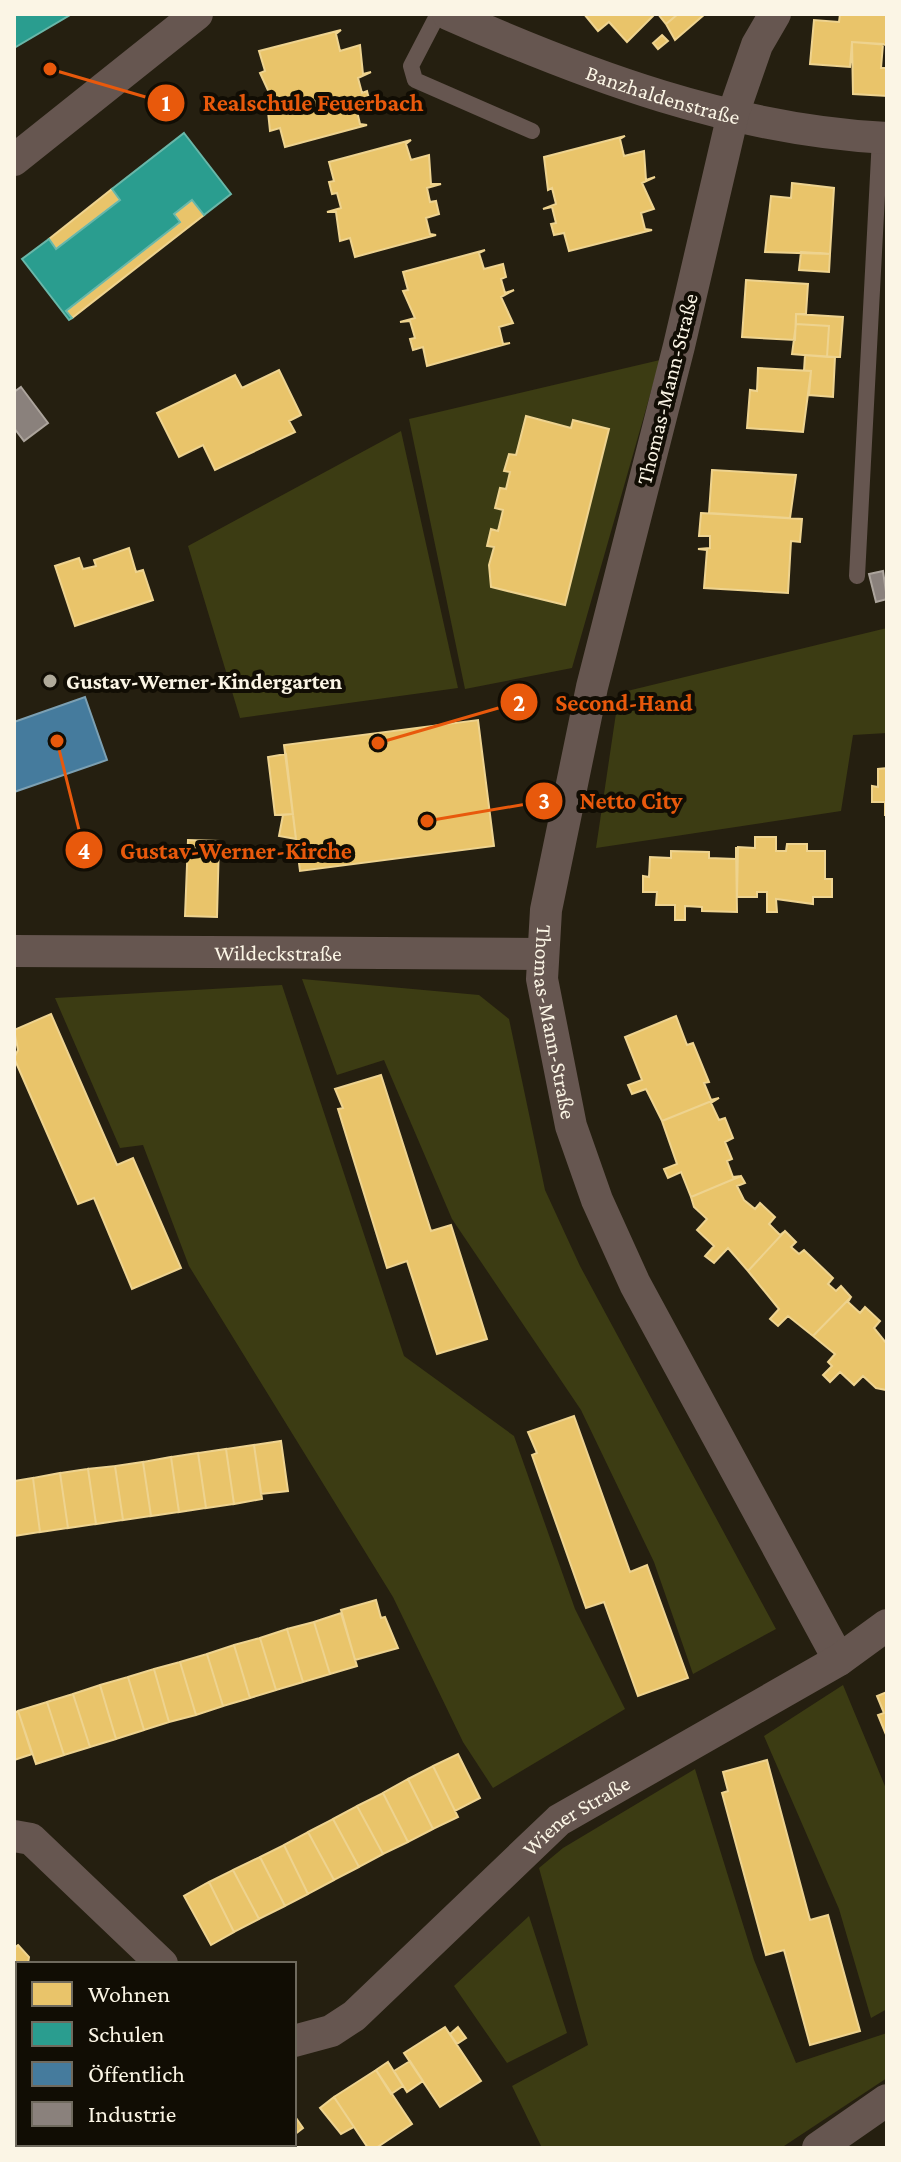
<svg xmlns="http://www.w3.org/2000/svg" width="901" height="2162" viewBox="0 0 901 2162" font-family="'Crimson Pro',serif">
<rect width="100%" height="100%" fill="#251f10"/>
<path fill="#3c3c13" d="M660 360 572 668 465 689 409 419Z
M401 431 458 688 240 718 188 546Z
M887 628V733L853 735 841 811 596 848 619 693Z
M302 979 479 995 509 1019 545 1190 580 1266 776 1629 693 1674 654 1562 581 1410 452 1219 384 1060 337 1075Z
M282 985 404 1356 514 1436 575 1609 625 1709 493 1788 463 1742 393 1597 189 1266 143 1145 120 1148 55 998Z
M843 1685 887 1791V2009L871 2018 839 1909 764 1736Z
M695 1769 754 1960 796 2063 887 2033V2078L781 2148H542L512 2086 588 2045 539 1868 563 1848Z
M529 1916 567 2033 507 2063 454 1986Z"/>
<path fill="#e9c46a" stroke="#eed38f" stroke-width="2" d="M584 14H655L627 42 609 22 598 31Z
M658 14H678L666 24Z
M678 14H705L675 40 666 24Z
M840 14H887V45L852 42 850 67 810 64 814 20 839 22Z
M341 30 336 34 340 51 360 45 363 74 371 72 358 78 362 93 367 91 370 103 356 107 360 124 367 125 285 147 280 128 270 131 267 102 259 105 272 99 260 73 265 71 259 51Z
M662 35 668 41 658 49 653 43Z
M852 42 883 44 881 68H887V96L853 94Z
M625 136 620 139 624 156 644 151 646 180 655 177 642 183 654 209 641 213 645 229 652 230 569 251 564 233 554 235 551 224 556 223 552 207 543 209 556 204 552 188 548 190 544 157Z
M411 140 406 144 411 160 429 155 431 184H441L427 188 430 202 436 201 439 214 426 218 430 234 436 235 355 257 350 238 340 241 336 212H327L341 208 337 193 332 194 329 182 334 181 329 162Z
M792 183 834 188 830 254 765 252 771 196 791 198Z
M112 189 120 200 56 249 49 239Z
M192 200 204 215 72 318 66 311 180 222 174 214Z
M485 250 479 253 484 269 503 264 506 277 501 279 505 293 514 290 501 297 513 323 499 327 503 344 510 343 427 366 423 347 413 350 410 339 415 338 410 321 400 322 415 318 403 291 408 290 403 272Z
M801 252 830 254 829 272 799 270Z
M746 280 808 284 806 314H796L795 340 742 337Z
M796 314 843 317 840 357H827L829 326 796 324Z
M796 324 829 326 827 357 792 354Z
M805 355 835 357 833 397 809 395 811 371H804Z
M758 368 811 371 803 432 747 428 750 390 757 391Z
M279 370 301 415 289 421 295 432 215 470 203 445 179 457 157 413 235 375 242 388Z
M526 416 571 428 573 420 609 429 565 605 491 587 489 565 494 547 487 546 491 529 498 531 503 510 495 508 500 488 506 489 510 472 504 471 509 454 516 455Z
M712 470 796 475 790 518 709 513Z
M701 513 802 519 800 542 791 541 788 593 704 588 707 550 698 549 710 548V536H699Z
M129 548 136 572 143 570 153 600 75 626 55 566 79 558 83 569 96 566 94 560Z
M478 720 494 846 300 871 284 745Z
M286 754 293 814 275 815 268 757Z
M887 768V815H885V802H872V786L878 787V769Z
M293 814 296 839 279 836 283 815Z
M755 837H776V851H786L787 844H807V851H825V879H832V897H813V904L776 899 777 912H767V892H757V897H737L738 847 755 848Z
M188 840 219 841 217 917 185 916Z
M736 847 737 912 702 911V907L685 906V920H675V905H656L657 892H643V876L649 877 650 857 671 858V851L709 852V858L736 859Z
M51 1014 117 1165 133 1158 181 1268 132 1289 94 1198 78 1204 14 1058 18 1050 14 1030Z
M676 1016 687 1045 693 1043 709 1082 704 1083 711 1100 719 1098 662 1121 646 1089 632 1094 628 1085 642 1080 625 1037Z
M381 1075 431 1231 451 1225 487 1339 437 1354 407 1261 387 1268 338 1109 343 1108 335 1089Z
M719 1098 711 1103 719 1120 725 1118 733 1138 725 1142 732 1159 727 1161 733 1177 741 1176 691 1197 681 1172 668 1178 664 1169 677 1164 662 1121Z
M741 1176 745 1183 737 1186 744 1200 755 1209 760 1203 775 1217 769 1224 780 1235 785 1231 748 1271 728 1248 714 1263 705 1256 714 1246 697 1230 707 1219 694 1207 691 1197Z
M785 1231 796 1242 791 1247 799 1254 804 1250 833 1278 828 1284 836 1291 841 1286 851 1297 813 1336 788 1316 778 1326 770 1319 779 1309 748 1271Z
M851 1297 848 1302 860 1313 865 1307 880 1321 874 1328 887 1344 886 1390 876 1388 863 1376 854 1385 840 1372 830 1382 823 1375 832 1366 828 1362 835 1354 813 1336Z
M574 1416 630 1572 647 1565 688 1678 638 1696 604 1602 586 1608 532 1455 537 1453 528 1432Z
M281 1441 288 1491 261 1494 254 1445Z
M254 1445 262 1499 234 1504 226 1449Z
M226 1449 234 1504 206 1508 198 1453Z
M198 1453 206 1508 179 1512 171 1457Z
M171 1457 179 1512 151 1516 143 1462Z
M143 1462 151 1516 123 1520 115 1466Z
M115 1466 123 1520 96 1524 88 1469Z
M88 1469 96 1524 68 1528 60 1473Z
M60 1473 68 1528 40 1532 33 1478Z
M33 1478 40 1532 14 1536V1481Z
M376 1600 381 1618 385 1617 398 1648 355 1660 341 1610Z
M341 1613 357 1666 330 1674 314 1622Z
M314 1622 330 1674 303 1682 287 1629Z
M287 1629 303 1682 276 1690 260 1638Z
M260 1638 276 1690 250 1698 234 1645Z
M234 1645 250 1698 223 1706 207 1654Z
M207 1654 223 1706 196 1715 180 1662Z
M180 1662 196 1715 169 1722 154 1669Z
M154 1669 169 1722 144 1730 128 1677Z
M128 1677 144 1730 116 1739 100 1685Z
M100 1685 116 1739 90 1747 73 1694Z
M887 1692V1737L878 1715 884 1713 877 1696Z
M73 1694 90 1747 64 1755 47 1702Z
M47 1702 64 1755 36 1764 18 1711Z
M18 1711 32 1754 14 1760V1713Z
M458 1754 480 1798 455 1811 433 1766Z
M767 1760 810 1920 828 1915 860 2031 810 2045 784 1950 766 1955 722 1793 728 1791 723 1772Z
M433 1766 458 1817 433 1829 408 1779Z
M408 1779 433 1829 408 1842 383 1793Z
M383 1793 408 1842 383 1854 357 1806Z
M357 1806 383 1854 359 1867 333 1819Z
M333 1819 359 1867 334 1880 308 1832Z
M308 1832 334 1880 308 1894 284 1845Z
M284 1845 308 1894 285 1906 260 1857Z
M260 1857 285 1906 259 1919 233 1870Z
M233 1870 259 1919 234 1932 209 1882Z
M209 1882 234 1932 211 1945 184 1896Z
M18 1945 29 1957 28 1963 18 1964 14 1971V1948Z
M445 2027 481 2081 440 2107 404 2053Z
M458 2027 466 2038 457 2044 450 2034Z
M410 2061 423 2081 407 2092 394 2071Z
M388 2062 403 2086 391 2094 376 2070Z
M376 2070 412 2124 376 2148H368L334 2097Z
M334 2097 354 2127 341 2134 320 2108Z
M294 2115 303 2128 294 2135Z
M122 2144H161L163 2148H115Z
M161 2144H210L212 2148H163Z"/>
<path fill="#2a9d8f" stroke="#69b7a9" stroke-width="2" d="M14 14H69L70 15 14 48Z
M184 133 231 194 204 215 192 200 174 214 180 222 66 311 72 318 69 320 22 259 49 239 56 249 120 200 112 189Z"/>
<path fill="#457b9d" stroke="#7ca0b3" stroke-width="2" d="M85 697 107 760 14 792V722Z"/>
<path fill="#8a817c" stroke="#aca49c" stroke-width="2" d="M21 387 48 423 24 441 14 428V392Z
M883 571 887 599 876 602 869 574Z
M18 2054V2077L14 2070V2056Z"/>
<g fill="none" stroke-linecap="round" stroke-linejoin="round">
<path stroke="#665650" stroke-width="16" d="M438 14 411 66 415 80 532 131
M857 576 880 138"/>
<g stroke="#665650" stroke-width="32">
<path id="s1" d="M448 14C588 76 733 130 887 138"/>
<path id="s2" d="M775 14 757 45 733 114 679 346 592 687 546 910 542 979 571 1126 597 1200 635 1284 839 1660"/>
<path d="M14 160 197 14"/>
<path id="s3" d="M14 951 543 954"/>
<path d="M14 1836 31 1839 162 1964"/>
<path id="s4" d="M294 2041 331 2031 354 2016 559 1820 839 1660 887 1625"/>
<path d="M14 2124 18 2123"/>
<path d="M818 2148 887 2100"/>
</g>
</g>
<circle fill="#b0aa9a" stroke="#110d04" stroke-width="3" cx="50" cy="681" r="8"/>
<g text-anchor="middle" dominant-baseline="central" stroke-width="8" stroke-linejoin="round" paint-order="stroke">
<g font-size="22" fill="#fbf5e5" stroke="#110d04">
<text stroke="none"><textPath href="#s1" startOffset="230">Banzhaldenstraße</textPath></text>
<text transform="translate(667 389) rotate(-76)">Thomas-Mann-Straße</text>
<text stroke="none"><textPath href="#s3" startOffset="264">Wildeckstraße</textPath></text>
<text stroke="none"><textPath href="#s2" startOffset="1040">Thomas-Mann-Straße</textPath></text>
<text stroke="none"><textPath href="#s4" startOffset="366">Wiener Straße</textPath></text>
</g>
<g font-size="22" font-weight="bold" fill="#fbf5e5" stroke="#110d04" text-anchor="start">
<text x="66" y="681">Gustav-Werner-Kindergarten</text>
</g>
</g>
<path fill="none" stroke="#e8590c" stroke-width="3" d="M50 69L166 103M378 743L519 702M427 821L544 801M57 741L84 850"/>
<g fill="#e8590c" stroke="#110d04" stroke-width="3">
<circle cx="50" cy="69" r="8"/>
<circle cx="378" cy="743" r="8"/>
<circle cx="427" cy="821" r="8"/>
<circle cx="57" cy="741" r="8"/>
<circle cx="166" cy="103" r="20"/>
<circle cx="519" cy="702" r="20"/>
<circle cx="544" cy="801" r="20"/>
<circle cx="84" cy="850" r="20"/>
</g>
<g font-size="24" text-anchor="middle" font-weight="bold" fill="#fff">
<text x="166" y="111">1</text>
<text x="519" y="711">2</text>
<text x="544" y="809">3</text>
<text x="84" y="859">4</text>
</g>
<g font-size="24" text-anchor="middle" font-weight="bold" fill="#e8590c" stroke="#110d04" stroke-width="8" stroke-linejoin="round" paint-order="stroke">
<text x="313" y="111">Realschule Feuerbach</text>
<text x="624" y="711">Second-Hand</text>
<text x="631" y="809">Netto City</text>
<text x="236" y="859">Gustav-Werner-Kirche</text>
</g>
<rect width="901" height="2162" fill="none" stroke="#fbf5e5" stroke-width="32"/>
<rect x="16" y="1962" width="280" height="184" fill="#110d04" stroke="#6f6a5e" stroke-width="2"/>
<rect x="32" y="1982" width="40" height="24" fill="#e9c46a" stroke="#6f6a5e" stroke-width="2"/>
<text x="88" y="2002" font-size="24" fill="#fbf5e5">Wohnen</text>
<rect x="32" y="2022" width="40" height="24" fill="#2a9d8f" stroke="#6f6a5e" stroke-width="2"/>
<text x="88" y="2042" font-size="24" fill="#fbf5e5">Schulen</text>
<rect x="32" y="2062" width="40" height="24" fill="#457b9d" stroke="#6f6a5e" stroke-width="2"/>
<text x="88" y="2082" font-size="24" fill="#fbf5e5">Öffentlich</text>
<rect x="32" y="2102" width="40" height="24" fill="#8a817c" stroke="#6f6a5e" stroke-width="2"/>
<text x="88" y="2122" font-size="24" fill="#fbf5e5">Industrie</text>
</svg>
